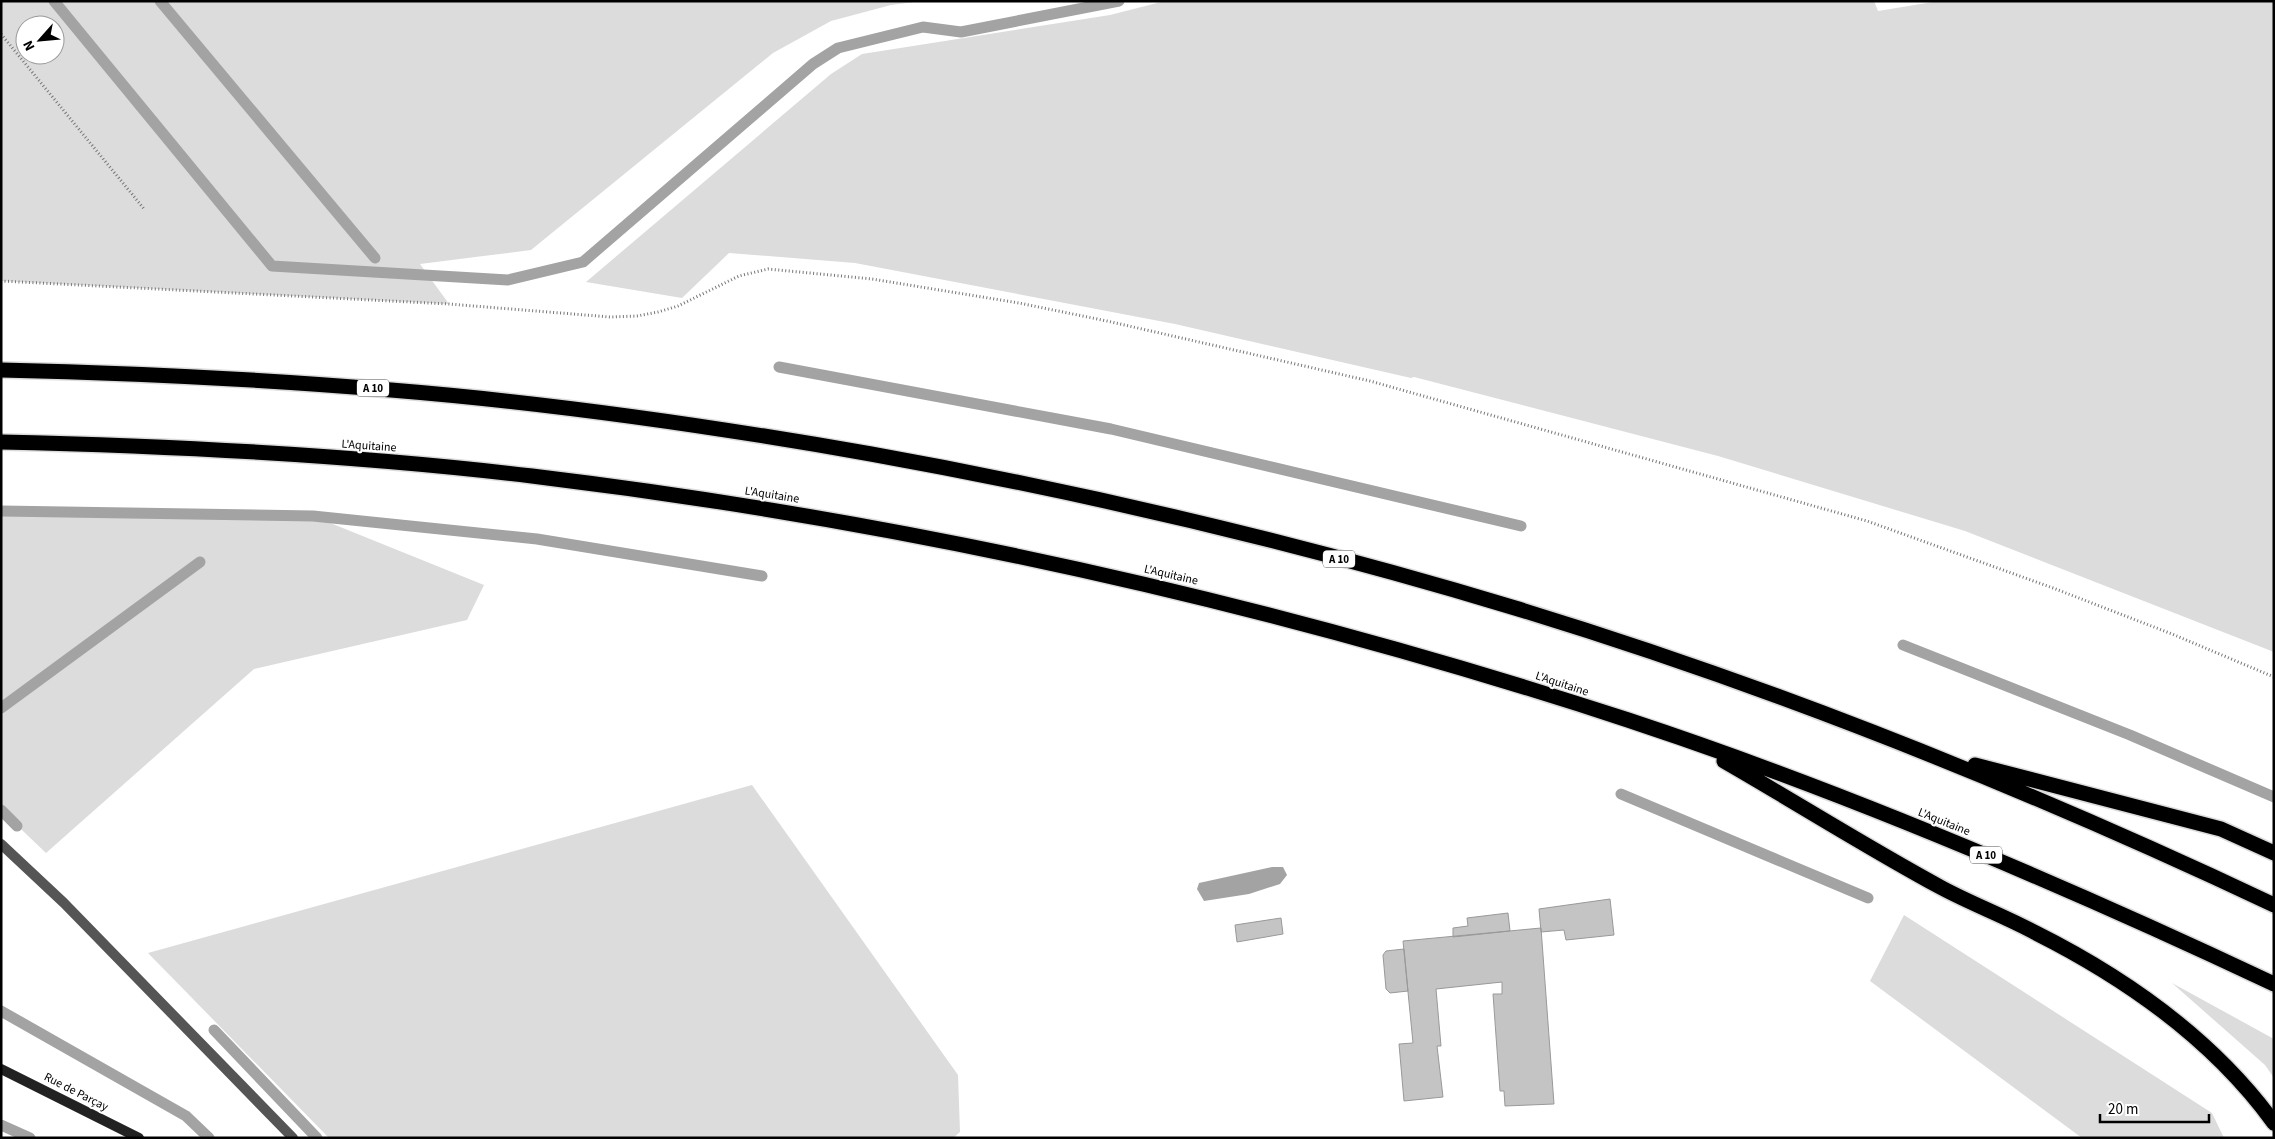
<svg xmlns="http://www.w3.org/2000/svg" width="2275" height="1139" viewBox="0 0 2275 1139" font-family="'Source Sans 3',sans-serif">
<rect width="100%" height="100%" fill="#fff"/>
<path fill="#dcdcdc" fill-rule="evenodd" d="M1 1H922L891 5 831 21 773 53 531 250 420 264 449 304 1 281ZM25 25H55V55H25Z
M1165 1H1874L1878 11 1939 1H2274V652L1965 531 1718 456 1414 377 1411 378 1175 324 855 263 729 253 682 298 586 282 831 74 862 54 1110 15Z
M1 511 313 516 484 585 467 620 254 669 46 853 1 810Z
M752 785 958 1075 960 1132 953 1138H329L148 953Z
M1904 915 2212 1113 2224 1138H2082L1870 981Z
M2172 983 2274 1039V1078L2265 1065Z"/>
<path fill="#a3a3a3" d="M1272 867H1283L1287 875 1280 884 1249 894 1204 901 1197 889 1199 883Z"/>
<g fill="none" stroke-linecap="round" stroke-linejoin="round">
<path stroke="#a3a3a3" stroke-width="11" d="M54 1 272 266 508 280 583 262 813 64 838 48 923 27 961 32 1119 1
M160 1 375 258
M779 367 1111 429 1521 526
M1 511 313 516 537 539 762 576
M1903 645 2130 735 2274 797
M1 708 200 562
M1621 794 1868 898
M1 810 17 826
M1 1011 186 1116 209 1138
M214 1030 317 1138
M1 1125 30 1138"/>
</g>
<path fill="#c4c4c4" stroke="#999" d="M1610 899 1614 935 1566 940 1564 930 1541 932 1539 909Z
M1508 913 1510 931 1453 937V928L1468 926 1467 918Z
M1281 918 1283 934 1237 942 1235 925Z
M1541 928 1554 1104 1505 1106 1504 1091H1500L1493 994H1502V982L1436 989 1441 1046H1437L1443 1097 1404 1101 1399 1044 1413 1043 1403 941Z
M1404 949 1408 991 1390 993 1386 989 1383 955 1386 951Z"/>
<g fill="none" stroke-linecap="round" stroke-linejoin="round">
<defs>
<path id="highway" d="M1 370C131 373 261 379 391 390 552 403 712 426 871 454 1088 493 1303 544 1515 608 1775 687 2028 789 2274 905
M1 442C179 446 356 455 532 476 905 521 1271 603 1628 720 1849 793 2064 885 2274 984
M1724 761C1797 803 1868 848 1942 888 1972 904 2004 916 2034 932 2126 978 2213 1039 2274 1123
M1975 765 2221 829 2274 853"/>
</defs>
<use href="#highway" stroke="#dbdbdb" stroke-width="18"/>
<path stroke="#777" stroke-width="3" stroke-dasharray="1 2.5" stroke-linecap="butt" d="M1 34 145 210
M1 281 449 304 610 317 637 316 658 312 678 306 739 276 768 269 872 279 1019 303 1107 321 1370 381 1867 521 2053 588 2172 634 2274 677"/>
<path stroke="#555" stroke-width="10" d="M1 844 64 903 293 1138"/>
<path stroke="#222" stroke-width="10" d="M1 1069 139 1138"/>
<use href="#highway" stroke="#000" stroke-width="15"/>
</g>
<g text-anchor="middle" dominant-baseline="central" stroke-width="4" stroke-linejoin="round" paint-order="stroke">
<g fill="#fff" stroke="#4c4c4c" stroke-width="1">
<rect x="357" y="379.5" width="32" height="17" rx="4"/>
<rect x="1323" y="550.5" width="32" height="17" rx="4"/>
<rect x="1970" y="846.5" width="32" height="17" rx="4"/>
</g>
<g font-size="11" font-weight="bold" fill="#000">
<text x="373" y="388">A 10</text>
<text x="1339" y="559">A 10</text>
<text x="1986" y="855">A 10</text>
</g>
<g font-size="12" fill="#000" stroke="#fff">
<text transform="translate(369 446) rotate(4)">L'Aquitaine</text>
<text transform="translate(772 495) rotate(9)">L'Aquitaine</text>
<text transform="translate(1171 575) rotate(13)">L'Aquitaine</text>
<text transform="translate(1562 684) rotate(18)">L'Aquitaine</text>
<text transform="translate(1944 822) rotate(22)">L'Aquitaine</text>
<text transform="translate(76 1092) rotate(27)">Rue de Parçay</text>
</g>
</g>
<rect width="2275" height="1139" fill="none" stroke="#000000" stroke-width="5"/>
<g transform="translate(40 40) rotate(243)"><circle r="24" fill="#ffffff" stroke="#999999"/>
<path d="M0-4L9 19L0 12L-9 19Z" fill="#000000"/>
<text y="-8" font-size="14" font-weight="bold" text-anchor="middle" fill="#000000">N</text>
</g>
<path d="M2100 1114v8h109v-8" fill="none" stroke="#000000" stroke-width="2.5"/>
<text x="2108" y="1114" font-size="15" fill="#000000" stroke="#ffffff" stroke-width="4" paint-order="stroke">20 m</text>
</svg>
